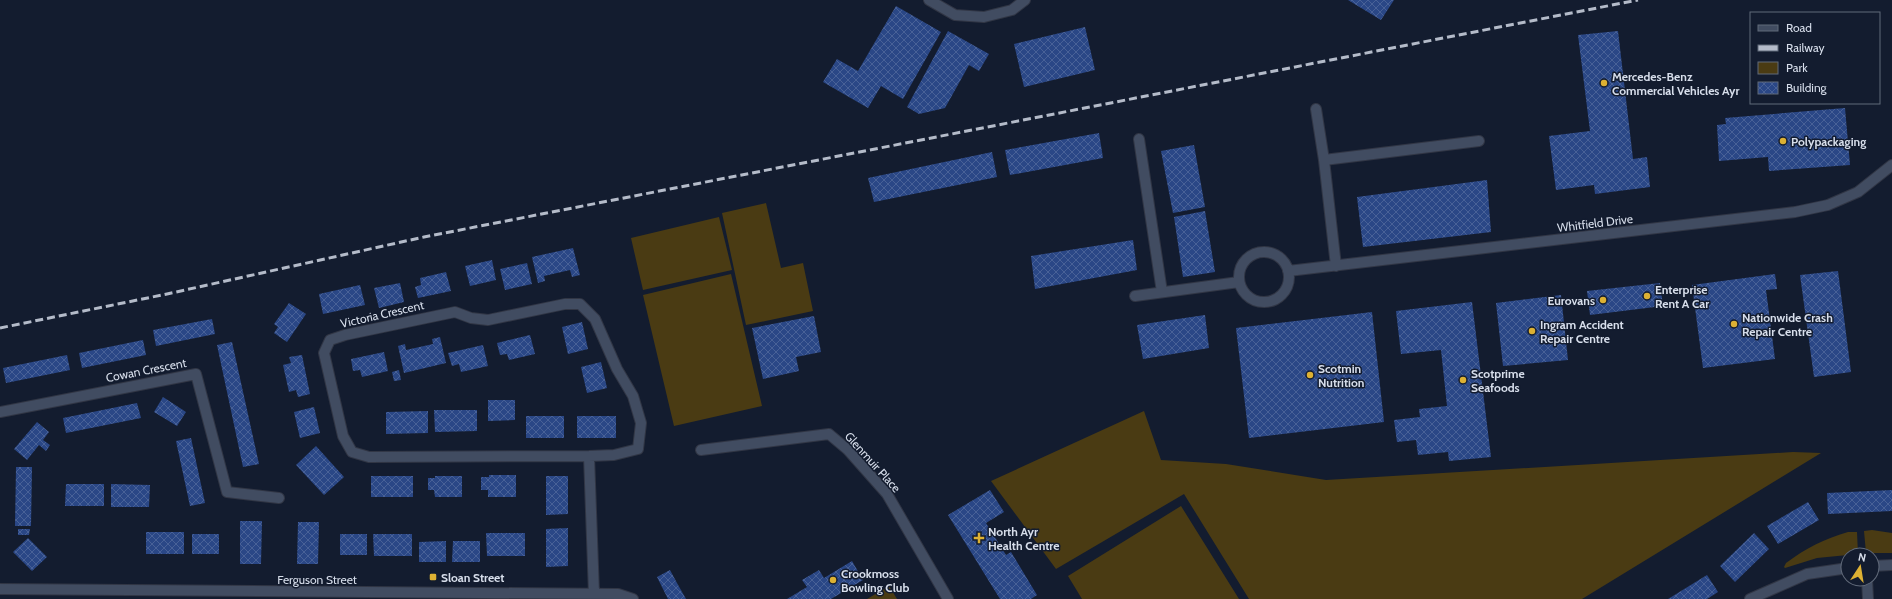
<svg xmlns="http://www.w3.org/2000/svg" width="1892" height="599" viewBox="0 0 1892 599" font-family="Cabin,sans-serif">
<defs>
<pattern id="building-cross-hatch" width="8" height="8" patternUnits="userSpaceOnUse"><rect width="8" height="8" fill="#2a4786"/><path d="M0 0l8 8M0 8l8-8" fill="none" stroke="#486197"/></pattern>
</defs>
<rect width="100%" height="100%" fill="#131c2f"/>
<path fill="#4a3b13" d="M766 203 781 268 803 263 813 311 746 325 722 213Z
M719 217 732 270 643 290 631 238Z
M731 274 762 406 674 426 643 295Z
M1144 411 1161 460 1226 464 1326 480 1793 452 1821 453 1582 599H1249L1184 494 1056 569 991 481Z
M1181 506 1239 599H1082L1068 576Z
M1872 530 1892 533V553H1866L1864 531Z
M1848 532H1857L1858 554 1817 558 1785 568 1784 567 1786 563C1806 548 1824 539 1848 532Z
M889 586 897 599H867Z"/>
<path fill="url(#building-cross-hatch)" d="M1348 0H1394L1381 20Z
M896 6 941 32 903 99 881 86 868 108 823 82 837 59 858 71Z
M1085 27 1095 70 1024 87 1014 44Z
M948 31 989 54 979 71 969 65 945 108 919 114 907 107Z
M1618 31 1633 159 1647 157 1650 187 1595 194 1594 185 1556 190 1549 136 1590 131 1578 35Z
M1845 108 1850 165 1769 171 1768 157 1719 161 1717 125 1726 124 1725 118Z
M1099 133 1103 158 1010 175 1005 150Z
M1194 145 1205 207 1173 213 1161 151Z
M992 152 997 177 874 202 868 178Z
M1487 180 1491 232 1363 247 1357 197Z
M1205 211 1215 272 1183 277 1174 217Z
M1133 240 1137 270 1035 289 1031 256Z
M573 248 580 275 572 277 570 270 544 276 545 281 538 283 532 257Z
M492 260 496 280 470 286 465 266Z
M527 263 532 284 505 290 500 269Z
M1838 271 1851 372 1814 377 1800 275Z
M446 272 451 291 418 298 415 287 421 285 420 278Z
M1775 274 1777 289 1766 290 1775 359 1703 368 1692 285Z
M400 283 404 302 379 308 374 288Z
M1660 283 1663 306 1590 315 1587 291Z
M360 285 365 305 323 314 319 294Z
M1561 295 1568 360 1503 366 1496 303Z
M1472 302 1491 457 1449 461 1448 452 1418 455 1416 440 1397 442 1394 420 1420 417 1419 409 1447 406 1441 350 1401 354 1396 311Z
M289 303 306 314 287 342 274 333 278 327 274 324Z
M1372 312 1384 422 1249 438 1236 328Z
M1205 315 1209 348 1143 359 1137 325Z
M814 316 821 352 796 357 799 371 763 379 752 328Z
M212 319 215 334 156 346 153 330Z
M582 322 588 349 568 354 562 327Z
M530 335 535 354 509 360 507 354 500 355 497 343Z
M440 337 446 363 404 373 398 346 405 344 406 350 433 344 432 339Z
M143 340 146 355 82 368 79 353Z
M232 342 259 464 243 467 217 345Z
M483 345 488 366 461 372 459 364 452 366 448 353Z
M384 352 388 371 362 377 360 370 353 371 351 359Z
M67 355 70 370 6 383 3 368Z
M302 355 310 394 298 397 296 390 289 392 283 365 291 363 289 357Z
M601 362 607 388 587 393 581 367Z
M399 370 401 380 394 381 392 372Z
M163 397 186 412 177 426 154 412Z
M488 400H515V420L488 421Z
M137 403 141 418 66 433 63 418Z
M314 407 320 433 300 438 294 412Z
M434 410H477V431L435 432Z
M428 411V433L386 434V412Z
M526 416H564V438H526Z
M577 416H616V438H577Z
M37 422 49 432 43 440 50 445 46 451 39 445 27 460 14 449Z
M191 438 205 503 190 506 176 441Z
M316 446 344 477 324 495 296 465Z
M16 467H32L31 526H15Z
M489 475H516V497H488V490H481V477H489Z
M371 476H413V497H371Z
M435 476H462V497H435L434 490H428V478H435Z
M546 476H568V514L546 515Z
M66 484H104V506H65Z
M111 484 150 485 149 507H111Z
M990 490 1004 512 986 523 1006 555 1011 552 1037 595 1031 599H1000L948 515Z
M1892 490V511L1828 514 1827 493Z
M1808 502 1819 520 1778 544 1767 526Z
M240 521H262L261 564H240Z
M298 522H319L318 564H297Z
M568 528V566L546 567V529Z
M18 529H30L29 535H18Z
M146 532H184V554H146Z
M486 533H525V556H487Z
M1754 533 1769 549 1735 582 1720 566Z
M192 534H219V554H192Z
M340 534H367V555H340Z
M373 534H412V556H374Z
M28 538 47 557 32 571 13 552Z
M446 541V562H419V542Z
M453 541H480V562H452Z
M852 561 863 580 831 599H787L807 587 802 580 819 570 824 578Z
M670 570 677 583 686 599H668L657 577Z
M1707 575 1718 592 1707 599H1668Z"/>
<g fill="none" stroke-linecap="round" stroke-linejoin="round">
<defs>
<path id="minor" d="M929 0 955 15 984 17 1012 10 1025 0
M1316 109 1324 160 1336 266
M1139 139 1162 292
M1324 160 1479 141
M1239 277a25 25 0 1 1 50 0a25 25 0 1 1-50 0Z
M1288 271 1795 212 1828 205 1858 192 1892 165
M1135 296 1239 282
M565 304H580L595 319 617 369 633 396 641 423 638 449 614 455 589 456 369 457 352 452 343 436 324 353 330 340 345 335 455 312 471 318 488 320Z
M0 412 196 374 227 492 279 498
M701 450 829 434 848 450 887 494 948 599
M589 456 594 594
M1872 566 1892 565
M1867 579 1868 599
M0 589 618 594 633 599
M1750 599 1807 574 1848 568"/>
</defs>
<use href="#minor" stroke="#313645" stroke-width="12"/>
<use href="#minor" stroke="#414c61" stroke-width="10"/>
<path stroke="#b4bbc9" stroke-width="3" stroke-dasharray="8 4" stroke-linecap="butt" d="M0 328 167 294 424 237 1638 0"/>
</g>
<g fill="#ddb133" stroke="#131c2f" stroke-width="1.5">
<circle cx="1604" cy="83" r="4"/>
<circle cx="1783" cy="141" r="4"/>
<circle cx="1647" cy="296" r="4"/>
<circle cx="1603" cy="300" r="4"/>
<circle cx="1734" cy="324" r="4"/>
<circle cx="1532" cy="331" r="4"/>
<circle cx="1310" cy="375" r="4"/>
<circle cx="1463" cy="380" r="4"/>
<path d="M977 532h4v4h4v4h-4v4h-4v-4h-4v-4h4z"/>
<rect x="429" y="573" width="8" height="8" rx="2"/>
<circle cx="833" cy="580" r="4"/>
</g>
<g text-anchor="middle" dominant-baseline="central" stroke-width="3" stroke-linejoin="round" paint-order="stroke">
<g font-size="12" font-weight="bold" fill="#d7deeb" stroke="#131c2f" text-anchor="start">
<text x="1612" y="76">Mercedes-Benz<tspan x="1612" dy="14">Commercial Vehicles Ayr</tspan></text>
<text x="1791" y="141">Polypackaging</text>
<text x="1655" y="289">Enterprise<tspan x="1655" dy="14">Rent A Car</tspan></text>
<text x="1595" y="300" text-anchor="end">Eurovans</text>
<text x="1742" y="317">Nationwide Crash<tspan x="1742" dy="14">Repair Centre</tspan></text>
<text x="1540" y="324">Ingram Accident<tspan x="1540" dy="14">Repair Centre</tspan></text>
<text x="1318" y="368">Scotmin<tspan x="1318" dy="14">Nutrition</tspan></text>
<text x="1471" y="373">Scotprime<tspan x="1471" dy="14">Seafoods</tspan></text>
<text x="988" y="531">North Ayr<tspan x="988" dy="14">Health Centre</tspan></text>
<text x="841" y="573">Crookmoss<tspan x="841" dy="14">Bowling Club</tspan></text>
<text x="441" y="577">Sloan Street</text>
</g>
<g font-size="12" fill="#d7deeb" stroke="#131c2f">
<text transform="translate(1595 223) rotate(-7)">Whitfield Drive</text>
<text transform="translate(382 314) rotate(-13)">Victoria Crescent</text>
<text transform="translate(146 370) rotate(-11)">Cowan Crescent</text>
<text transform="translate(873 462) rotate(48)">Glenmuir Place</text>
<text x="317" y="579">Ferguson Street</text>
</g>
</g>
<rect x="1750" y="12" width="130" height="92" fill="#131c2f" stroke="#616a7a"/>
<rect x="1758" y="25" width="20" height="6" fill="#414c61" stroke="#616a7a"/>
<text x="1786" y="32" font-size="12" fill="#d7deeb">Road</text>
<rect x="1758" y="45" width="20" height="6" fill="#b4bbc9" stroke="#616a7a"/>
<text x="1786" y="52" font-size="12" fill="#d7deeb">Railway</text>
<rect x="1758" y="62" width="20" height="12" fill="#4a3b13" stroke="#616a7a"/>
<text x="1786" y="72" font-size="12" fill="#d7deeb">Park</text>
<rect x="1758" y="82" width="20" height="12" fill="url(#building-cross-hatch)" stroke="#616a7a"/>
<text x="1786" y="92" font-size="12" fill="#d7deeb">Building</text>
<g transform="translate(1860 567) rotate(12)"><circle r="19" fill="#131c2f" stroke="#616a7a"/>
<path d="M0-3L7 15L0 10L-7 15Z" fill="#ddb133"/>
<text y="-6" font-size="11" font-weight="bold" text-anchor="middle" fill="#d7deeb">N</text>
</g>
</svg>
